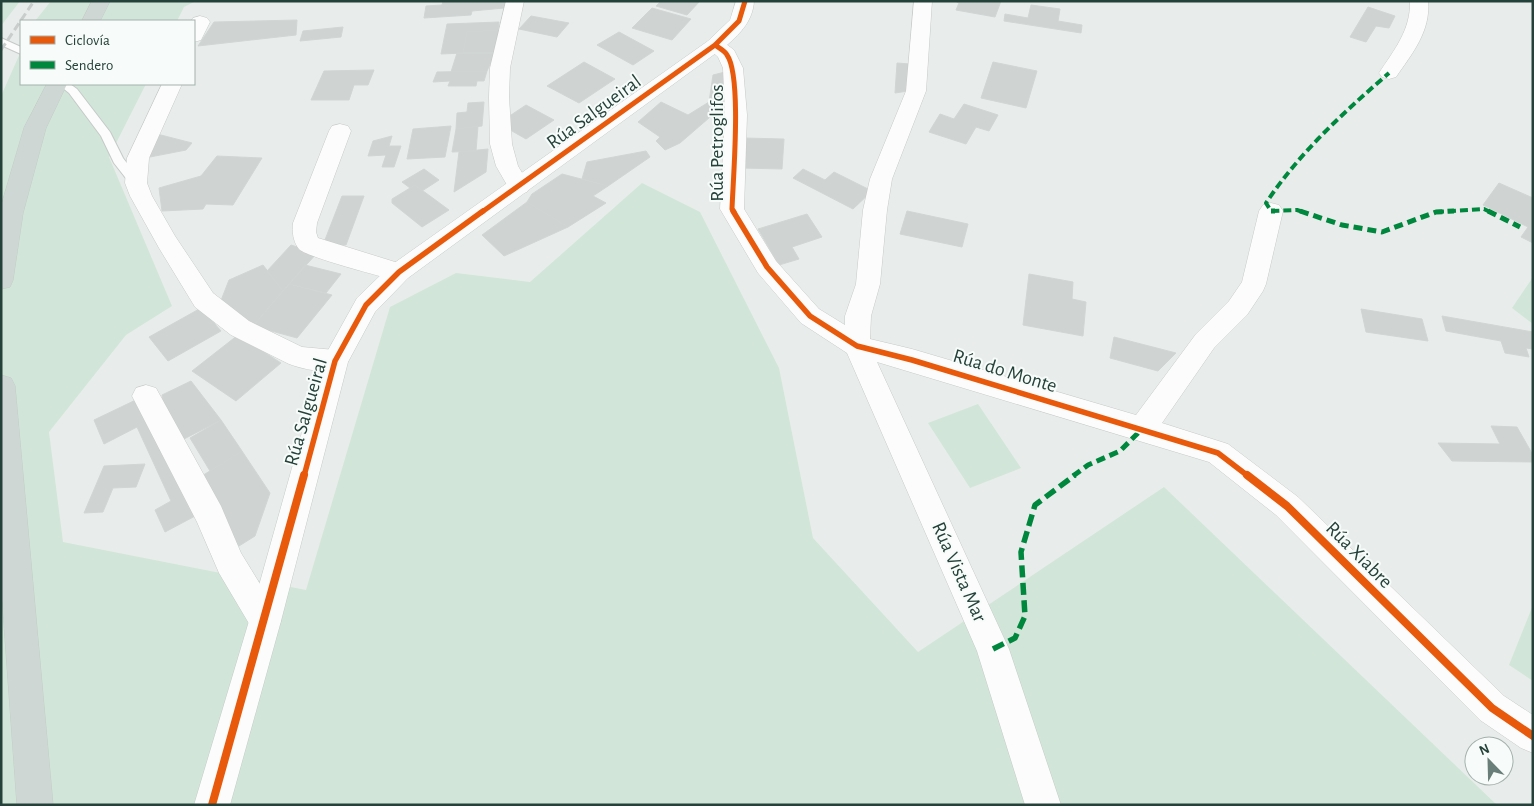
<svg xmlns="http://www.w3.org/2000/svg" width="1534" height="806" viewBox="0 0 1534 806" font-family="'Alegreya Sans',sans-serif">
<rect width="100%" height="100%" fill="#e8edeb"/>
<path fill="#d1e6d8" d="M1 1H20L1 26Z
M51 1H196L184 7 177 21H35Z
M21 51V84H146L109 157 172 306 126 335 49 432 63 542 306 590 390 307 456 273 530 282 642 183 700 212 779 368 813 538 918 652 1164 487 1497 805H1V96Z
M1533 277V324L1512 308Z
M978 404 1021 468 970 488 928 423Z
M1533 605V681L1509 665Z"/>
<path fill="#cfd4d2" stroke="#d1d6d4" d="M443 1H505L504 8 472 11 471 15 424 18 426 6 442 5Z
M661 1H700L687 15 656 6Z
M955 1H1001L995 17 956 10 959 3Z
M1031 5 1060 9 1058 21 1082 25 1081 33 1004 21 1005 14 1028 18Z
M1368 7 1395 16 1389 28 1376 26 1366 42 1350 37Z
M652 8 691 19 672 40 632 28Z
M531 16 569 23 557 37 519 29Z
M297 20 296 35 198 46 214 22Z
M499 22 498 30 467 32 463 53 441 54 447 24Z
M343 27 341 37 300 41 303 31Z
M498 30 501 33 495 53H463L467 32Z
M619 32 654 51 633 65 597 45Z
M457 53H495L487 71 451 72Z
M584 62 615 79 579 103 547 86Z
M993 62 1037 71 1026 108 981 98Z
M897 63 910 64 908 91 895 93Z
M374 70 368 85H354L349 100H311L324 71Z
M487 71 484 81H477L476 86H448L450 81 433 82 437 72Z
M725 72 724 105 680 143 665 150 656 141 660 137 638 122 661 102 688 115 709 102 713 75Z
M484 102 482 126 456 129 457 113 467 112 468 103Z
M964 104 998 115 989 131 976 127 966 144 929 132 940 114 954 119Z
M526 105 554 120 526 139 505 127V119Z
M451 126 445 157 407 159 413 129Z
M478 126 476 151 452 152 456 129Z
M157 134 192 143 186 150 150 157Z
M392 136 389 146H401L394 167H382L386 155 368 156 373 141Z
M744 138 784 139 782 169 741 168Z
M488 149 486 172 454 192 459 152Z
M646 151 650 157 608 186 582 179 587 162Z
M217 156 262 158 233 205 206 204 203 209 162 211 159 188 201 176Z
M424 169 439 180 422 191 415 185 410 188 402 182Z
M803 169 825 180 834 172 872 191 853 209 793 178Z
M562 174 608 186 593 196 606 203 568 227 527 202 532 194Z
M1499 183 1533 198V243L1521 237 1528 227 1483 205Z
M415 185 449 210 422 227 392 203V199Z
M342 196H364L346 245H323Z
M527 202 568 227 504 256 482 235Z
M907 211 968 224 962 247 900 234Z
M807 214 822 237 792 247 799 259 779 265 758 229Z
M291 245 317 253 283 291 267 271Z
M263 265 283 291 253 326 220 303 229 280Z
M305 265 341 274 326 293 289 284Z
M1029 274 1073 282 1072 299 1086 302 1083 336 1023 325Z
M289 284 332 295 297 338 253 326Z
M201 308 221 331 168 361 149 337Z
M1361 309 1422 319 1428 341 1366 332Z
M1442 316 1533 332V349L1526 348 1529 357 1505 353 1501 341 1446 331Z
M238 335 281 363 236 401 192 371Z
M1114 337 1176 353 1158 371 1110 358Z
M191 381 221 420 182 440 165 412 162 395Z
M142 397 197 515 165 532 155 510 171 501 137 427 104 444 94 420Z
M221 420 242 451 210 471 190 438Z
M1491 426 1517 427 1533 455V462L1452 461 1438 443 1500 444Z
M242 451 270 493 255 536 239 546 197 479Z
M145 464 136 487 113 488 103 512 84 513 104 466Z"/>
<g fill="none" stroke-linecap="round" stroke-linejoin="round">
<defs>
<path id="lane" d="M1 38 21 47V54L1 45Z
M58 84H70L77 89 110 132 123 158 142 183 140 186H132L114 163 101 136 69 93Z"/>
<path id="street" d="M506 1H524L510 68 509 97 512 144 518 166 530 186 527 192 519 194 511 192 496 166 490 144 489 97 490 68Z
M914 1H932L926 91 892 179 887 210 880 284 871 316 870 339 912 349 1136 415 1196 334 1229 301 1242 282 1259 211 1263 205 1271 203 1279 205 1283 211 1266 284 1263 291 1247 315 1214 348 1162 423 1228 444 1298 497 1504 696 1533 715V753L1521 748 1480 720 1276 515 1209 462 877 362 1009 649 1061 805H1025L977 651 847 353 801 323 758 273 720 209 725 115 723 68 718 57 705 45 708 41 715 39 722 41 734 50 743 68 747 115 744 209 776 261 819 309 845 325V316L856 284 863 210 870 179 906 91Z
M1410 1H1428C1431 31 1412 54 1396 77L1389 79 1382 77 1379 73C1394 50 1411 30 1410 1Z
M200 16 207 18 210 22 201 40 194 42V21H191L193 18Z
M162 84H182L149 158 147 183 152 196 175 236 213 293 249 321 302 347 335 350 344 353 348 361 344 369C328 374 305 370 289 364L231 335 195 307 159 248 130 196 125 183 127 158Z
M340 124 348 126 351 131 317 223 316 232 318 238 408 266 411 272 408 278 399 281C383 277 306 257 299 249 293 242 292 231 293 223L329 131 332 126Z
M146 385 156 388 221 506 241 553 276 610 281 621 276 632 265 637 254 632 219 573 197 522 132 396 136 388Z"/>
<path id="secondary" d="M736 1H754C753 20 741 33 727 45L408 278 375 312 348 362 281 621 230 805H194L249 621 322 361 357 298 390 266 708 41 730 20Z"/>
<path id="primary" d="M92 1H110L100 21H82Z
M47 84H67L46 128 23 213 13 280 10 287 1 289V206L24 128Z
M1 375 11 378 15 386 53 805H17L1 583Z"/>
</defs>
<use href="#lane" stroke="#c5cac8" stroke-width="2"/>
<use href="#street" stroke="#c5cac8" stroke-width="1"/>
<use href="#secondary" stroke="#c3cbc8" stroke-width="1"/>
<use href="#primary" stroke="#c3ccc9" stroke-width="1"/>
<use href="#lane" fill="#fcfcfc" fill-rule="evenodd"/>
<use href="#street" fill="#fcfcfc" fill-rule="evenodd"/>
<use href="#secondary" fill="#fcfcfc" fill-rule="evenodd"/>
<use href="#primary" fill="#cfd7d5" fill-rule="evenodd"/>
<path stroke="#c9cdcc" stroke-width="3" stroke-dasharray="8 4" stroke-linecap="butt" d="M1 50 34 1"/>
<path stroke="#00873e" stroke-width="4" stroke-dasharray="8 4" stroke-linecap="butt" d="M1303 212 1297 210 1271 211 1266 203C1300 152 1343 113 1389 73
M1436 212 1484 209 1490 212"/>
<path stroke="#00873e" stroke-width="5" stroke-dasharray="9 5" stroke-linecap="butt" d="M1271 211H1275
M1300 211 1342 225 1382 232 1436 212 1454 211
M1488 211 1520 227
M1073 476 1088 465 1120 451 1142 429"/>
<path stroke="#00873e" stroke-width="5.5" stroke-dasharray="12 5.5" stroke-linecap="butt" d="M993 649 1015 638 1025 616 1021 552 1035 505 1075 475"/>
<defs>
<path id="cycleway-far2" d="M715 45C719 48 725 51 727 55 742 76 733 179 732 209L734 212
M482 212 715 45 739 21 745 1"/>
<path id="cycleway-far1" d="M733 211 767 267 810 316 857 346 912 360 1218 453 1248 476
M304 476 335 361 366 305 399 272 483 211"/>
<path id="cycleway" d="M1247 475 1287 506 1492 708 1533 736
M212 805 304 475"/>
</defs>
<use href="#cycleway-far2" stroke="#f7fbf9" stroke-width="8"/>
<use href="#cycleway-far1" stroke="#f7fbf9" stroke-width="9"/>
<use href="#cycleway" stroke="#f7fbf9" stroke-width="11"/>
<use href="#cycleway-far2" stroke="#e8590c" stroke-width="5"/>
<use href="#cycleway-far1" stroke="#e8590c" stroke-width="5.5"/>
<use href="#cycleway" stroke="#e8590c" stroke-width="8"/>
</g>
<g text-anchor="middle" dominant-baseline="central" stroke-width="4" stroke-linejoin="round" paint-order="stroke">
<g font-size="20" fill="#24423a" stroke="#f7fbf9">
<text transform="translate(594 112) rotate(-36)">Rúa Salgueiral</text>
<text transform="translate(717 143) rotate(-90)">Rúa Petroglifos</text>
<text transform="translate(1005 371) rotate(17)">Rúa do Monte</text>
<text transform="translate(306 412) rotate(-74)">Rúa Salgueiral</text>
<text transform="translate(1359 555) rotate(45)">Rúa Xiabre</text>
<text transform="translate(959 572) rotate(66)">Rúa Vista Mar</text>
</g>
</g>
<rect width="1534" height="806" fill="none" stroke="#24423a" stroke-width="5"/>
<rect x="20" y="20" width="175" height="65" fill="#f7fbf9" stroke="#a3b1ad"/>
<rect x="30" y="36" width="25" height="8" fill="#e8590c" stroke="#a3b1ad"/>
<text x="65" y="45" font-size="15" fill="#24423a">Ciclovía</text>
<rect x="30" y="61" width="25" height="8" fill="#00873e" stroke="#a3b1ad"/>
<text x="65" y="70" font-size="15" fill="#24423a">Sendero</text>
<g transform="translate(1489 761) rotate(337)"><circle r="24" fill="#f7fbf9" stroke="#a3b1ad"/>
<path d="M0-4L9 19L0 12L-9 19Z" fill="#697e78"/>
<text y="-8" font-size="14" font-weight="bold" text-anchor="middle" fill="#24423a">N</text>
</g>
</svg>
